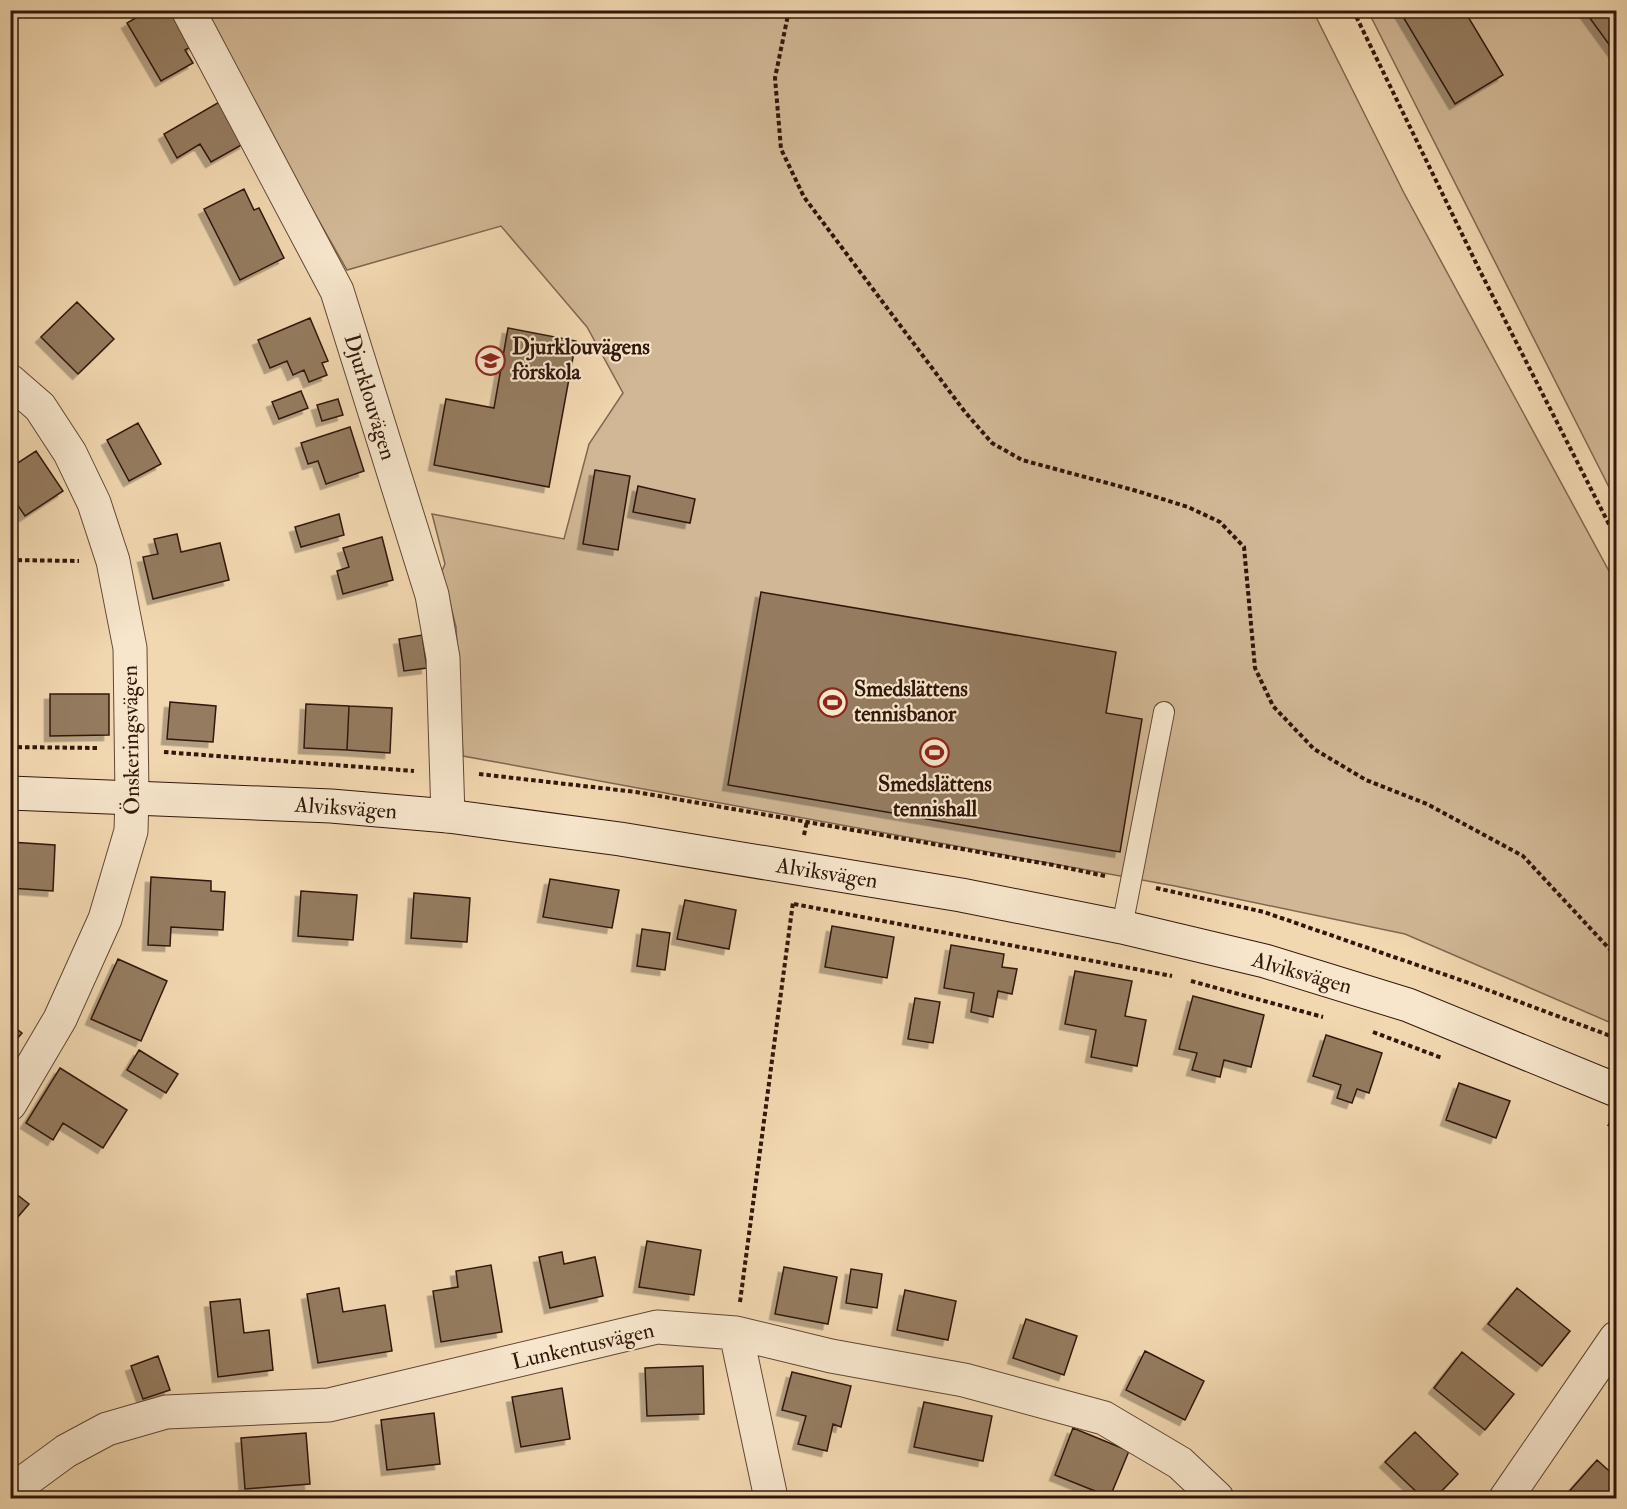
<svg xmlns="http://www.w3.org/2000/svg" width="1627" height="1509" viewBox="0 0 1627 1509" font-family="'IM FELL Double Pica',serif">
<defs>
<filter id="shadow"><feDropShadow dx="-5.5" dy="5.5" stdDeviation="0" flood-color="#0004"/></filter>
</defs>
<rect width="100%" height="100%" fill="#f2d8b1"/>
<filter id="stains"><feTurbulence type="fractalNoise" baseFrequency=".00333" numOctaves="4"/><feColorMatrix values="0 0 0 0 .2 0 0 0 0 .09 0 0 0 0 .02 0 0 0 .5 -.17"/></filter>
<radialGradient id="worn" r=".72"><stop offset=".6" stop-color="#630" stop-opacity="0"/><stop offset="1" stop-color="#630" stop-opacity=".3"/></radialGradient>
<path fill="#d1b795" stroke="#816750" stroke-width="1.5" d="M199 11H1313L1404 193 1616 584V1025L1405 934 1175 886 463 756 456 627 442 571 445 564 432 514 564 539 589 444 623 393 587 327 501 226 347 270Z
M1368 11H1616V501Z"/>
<path fill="#957b61" stroke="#31170b" stroke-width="1.5" filter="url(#shadow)" d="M149 10H173L194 45 185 50 193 63 161 81 127 23Z
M1399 10H1464L1503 75 1455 104Z
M1584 10H1616V54Z
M221 101 245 143 211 162 200 144 177 158 164 134Z
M244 189 254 210 259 208 284 258 240 280 204 209Z
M77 302 114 339 78 374 41 337Z
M310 318 328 361 322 363 327 375 309 382 304 370 293 375 287 361 270 368 258 340Z
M508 328 576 341 549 487 434 465 446 399 494 408Z
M301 391 308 408 279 419 272 402Z
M338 399 343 415 322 421 317 405Z
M138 423 161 464 129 481 107 440Z
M350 427 364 471 326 484 318 461 308 464 301 443Z
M36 451 63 491 25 516 10 494V468Z
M595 470 630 476 618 550 583 544Z
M638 486 695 499 690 523 633 512Z
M339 514 344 535 301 547 295 527Z
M177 534 181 552 220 543 229 580 153 599 143 557 158 554 154 539Z
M382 537 393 580 343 594 337 571 349 567 343 548Z
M761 592 1116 652 1106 713 1142 719 1120 852 728 785Z
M422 635 427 668 404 671 399 639Z
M50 694H109V735L50 736Z
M170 702 216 706 213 742 167 739Z
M306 704 349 706 347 750 304 748Z
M349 706 392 708 390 753 347 750Z
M10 842 55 845 53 891 10 888Z
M151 877 211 881V891L225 892 223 930 171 927 170 946 148 945Z
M550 879 619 890 612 928 543 917Z
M301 891 357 895 353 940 298 936Z
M414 893 470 898 467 942 411 938Z
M685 900 736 910 729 949 677 939Z
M832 926 894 937 887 978 825 967Z
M642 929 670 933 665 970 637 966Z
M951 945 1004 954 1002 967 1017 969 1012 994 998 991 993 1017 971 1012 974 993 944 988Z
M118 959 167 981 141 1041 91 1019Z
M1075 971 1132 981 1125 1016 1146 1020 1137 1066 1091 1057 1096 1030 1065 1024Z
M1193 996 1264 1015 1251 1067 1224 1060 1220 1077 1192 1070 1197 1053 1179 1049Z
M915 998 940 1002 933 1043 908 1039Z
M10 1024 22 1033 10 1047Z
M1326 1035 1382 1053 1369 1093 1357 1089 1352 1103 1337 1098 1341 1085 1313 1076Z
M139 1050 178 1074 166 1093 127 1070Z
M60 1068 127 1110 103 1148 63 1123 53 1140 26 1123Z
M1459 1083 1510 1101 1496 1138 1446 1120Z
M10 1189 29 1204 10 1226Z
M647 1241 701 1250 694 1295 639 1287Z
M562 1252 564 1264 595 1257 603 1296 550 1308 539 1257Z
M491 1265 502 1332 441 1342 433 1291 458 1287 456 1271Z
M784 1267 837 1277 828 1324 775 1314Z
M851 1269 882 1274 877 1308 846 1303Z
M339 1288 343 1312 385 1305 392 1351 318 1363 307 1294Z
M1517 1288 1570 1331 1542 1366 1488 1324Z
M905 1290 956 1301 948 1340 897 1330Z
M240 1299 244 1333 269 1330 273 1370 218 1377 210 1302Z
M1026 1319 1077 1336 1064 1375 1013 1358Z
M1145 1351 1204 1381 1185 1420 1126 1390Z
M1462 1352 1514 1394 1485 1430 1434 1388Z
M158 1356 170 1390 143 1399 131 1366Z
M703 1366 704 1414 647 1416 645 1368Z
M792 1372 851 1386 841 1427 833 1424 827 1451 798 1444 806 1416 782 1410Z
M562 1388 570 1439 521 1447 512 1397Z
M924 1402 992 1416 983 1461 914 1447Z
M434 1413 440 1464 387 1470 381 1420Z
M1073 1428 1129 1451 1110 1497 1055 1475Z
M1415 1432 1458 1474 1435 1498H1423L1385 1462Z
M306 1433 310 1484 245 1489 241 1438Z
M1597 1460 1616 1477V1498H1570L1566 1495Z"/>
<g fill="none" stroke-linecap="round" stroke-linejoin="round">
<defs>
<path id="lane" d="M1122 927 1164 712"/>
<path id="street" d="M188 10 337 291 432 595 443 658 448 816
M10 381 40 407 70 453 94 503 113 561 130 648 132 796 131 831 105 919 60 1019 10 1104
M736 1333 771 1498
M10 1492 66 1451 107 1429 166 1412 329 1405 657 1327 736 1333 831 1356 964 1380 1104 1418 1180 1463 1217 1498
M1506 1498 1616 1338"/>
<path id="secondary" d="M10 793 331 806 448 816 620 839 961 895 1122 927 1265 961 1408 1005 1616 1090"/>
</defs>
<use href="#lane" stroke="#614734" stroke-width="22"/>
<use href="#street" stroke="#614734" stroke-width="35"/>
<use href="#secondary" stroke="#31170b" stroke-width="35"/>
<path stroke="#31170b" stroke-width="4" stroke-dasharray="4.5 3" stroke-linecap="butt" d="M789 10 775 78 781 149 804 197 965 412 992 443 1022 460 1137 491 1188 507 1220 522 1244 547 1255 668 1273 706 1314 749 1366 780 1427 804 1523 856 1616 956
M1353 10 1481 273 1616 538
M10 560 79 561
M10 747 100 748
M164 752 414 771
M479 774 636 792 1053 865 1105 876
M804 835 807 821
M1156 888 1264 912 1469 983 1616 1038
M794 904 1172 976
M1191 981 1323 1017
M1373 1032 1442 1058
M1608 1124 1616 1128
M740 1302 793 902"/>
<use href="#lane" stroke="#f7e6cc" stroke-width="20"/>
<use href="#street" stroke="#f7e6cc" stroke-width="33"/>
<use href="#secondary" stroke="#f7e6cc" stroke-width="33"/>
</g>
<defs>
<symbol id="school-ring" viewBox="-11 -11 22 22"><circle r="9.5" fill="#f7e6cc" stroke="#8f2418" stroke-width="1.5"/><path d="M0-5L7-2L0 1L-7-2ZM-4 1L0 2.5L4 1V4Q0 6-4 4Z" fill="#8f2418"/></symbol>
<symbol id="stadium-ring" viewBox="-11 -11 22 22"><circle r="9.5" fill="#f7e6cc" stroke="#8f2418" stroke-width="1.5"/><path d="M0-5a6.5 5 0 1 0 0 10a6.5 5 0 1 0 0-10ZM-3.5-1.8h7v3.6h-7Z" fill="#8f2418"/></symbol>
</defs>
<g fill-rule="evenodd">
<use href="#school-ring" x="474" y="344" width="33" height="33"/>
<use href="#stadium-ring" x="816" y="686" width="33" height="33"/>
<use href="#stadium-ring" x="918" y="736" width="33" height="33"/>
</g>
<g text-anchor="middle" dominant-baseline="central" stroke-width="4.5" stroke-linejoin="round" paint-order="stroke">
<g font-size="22" font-weight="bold" fill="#31170b" stroke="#f7e6cc" text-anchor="start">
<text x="512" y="347">Djurklouvägens<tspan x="512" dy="25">förskola</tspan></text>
<text x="854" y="689">Smedslättens<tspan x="854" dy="25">tennisbanor</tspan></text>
<text x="935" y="784" text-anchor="middle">Smedslättens<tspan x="935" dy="25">tennishall</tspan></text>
</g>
<g font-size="22" fill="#31170b" stroke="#f7e6cc">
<text transform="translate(370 397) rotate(73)">Djurklouvägen</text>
<text transform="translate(131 740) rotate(-91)">Önskeringsvägen</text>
<text transform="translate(346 808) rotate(4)">Alviksvägen</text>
<text transform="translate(827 873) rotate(9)">Alviksvägen</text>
<text transform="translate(1302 973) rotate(16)">Alviksvägen</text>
<text transform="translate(583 1346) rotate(-13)">Lunkentusvägen</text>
</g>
</g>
<rect width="1627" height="1509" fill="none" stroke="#f2d8b1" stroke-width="36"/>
<rect x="12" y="12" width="1603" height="1485" fill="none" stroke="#31170b" stroke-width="3"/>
<rect x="18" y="18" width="1591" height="1473" fill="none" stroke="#31170b" stroke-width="1.5"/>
<rect width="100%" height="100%" filter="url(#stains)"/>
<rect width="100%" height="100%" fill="url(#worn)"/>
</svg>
